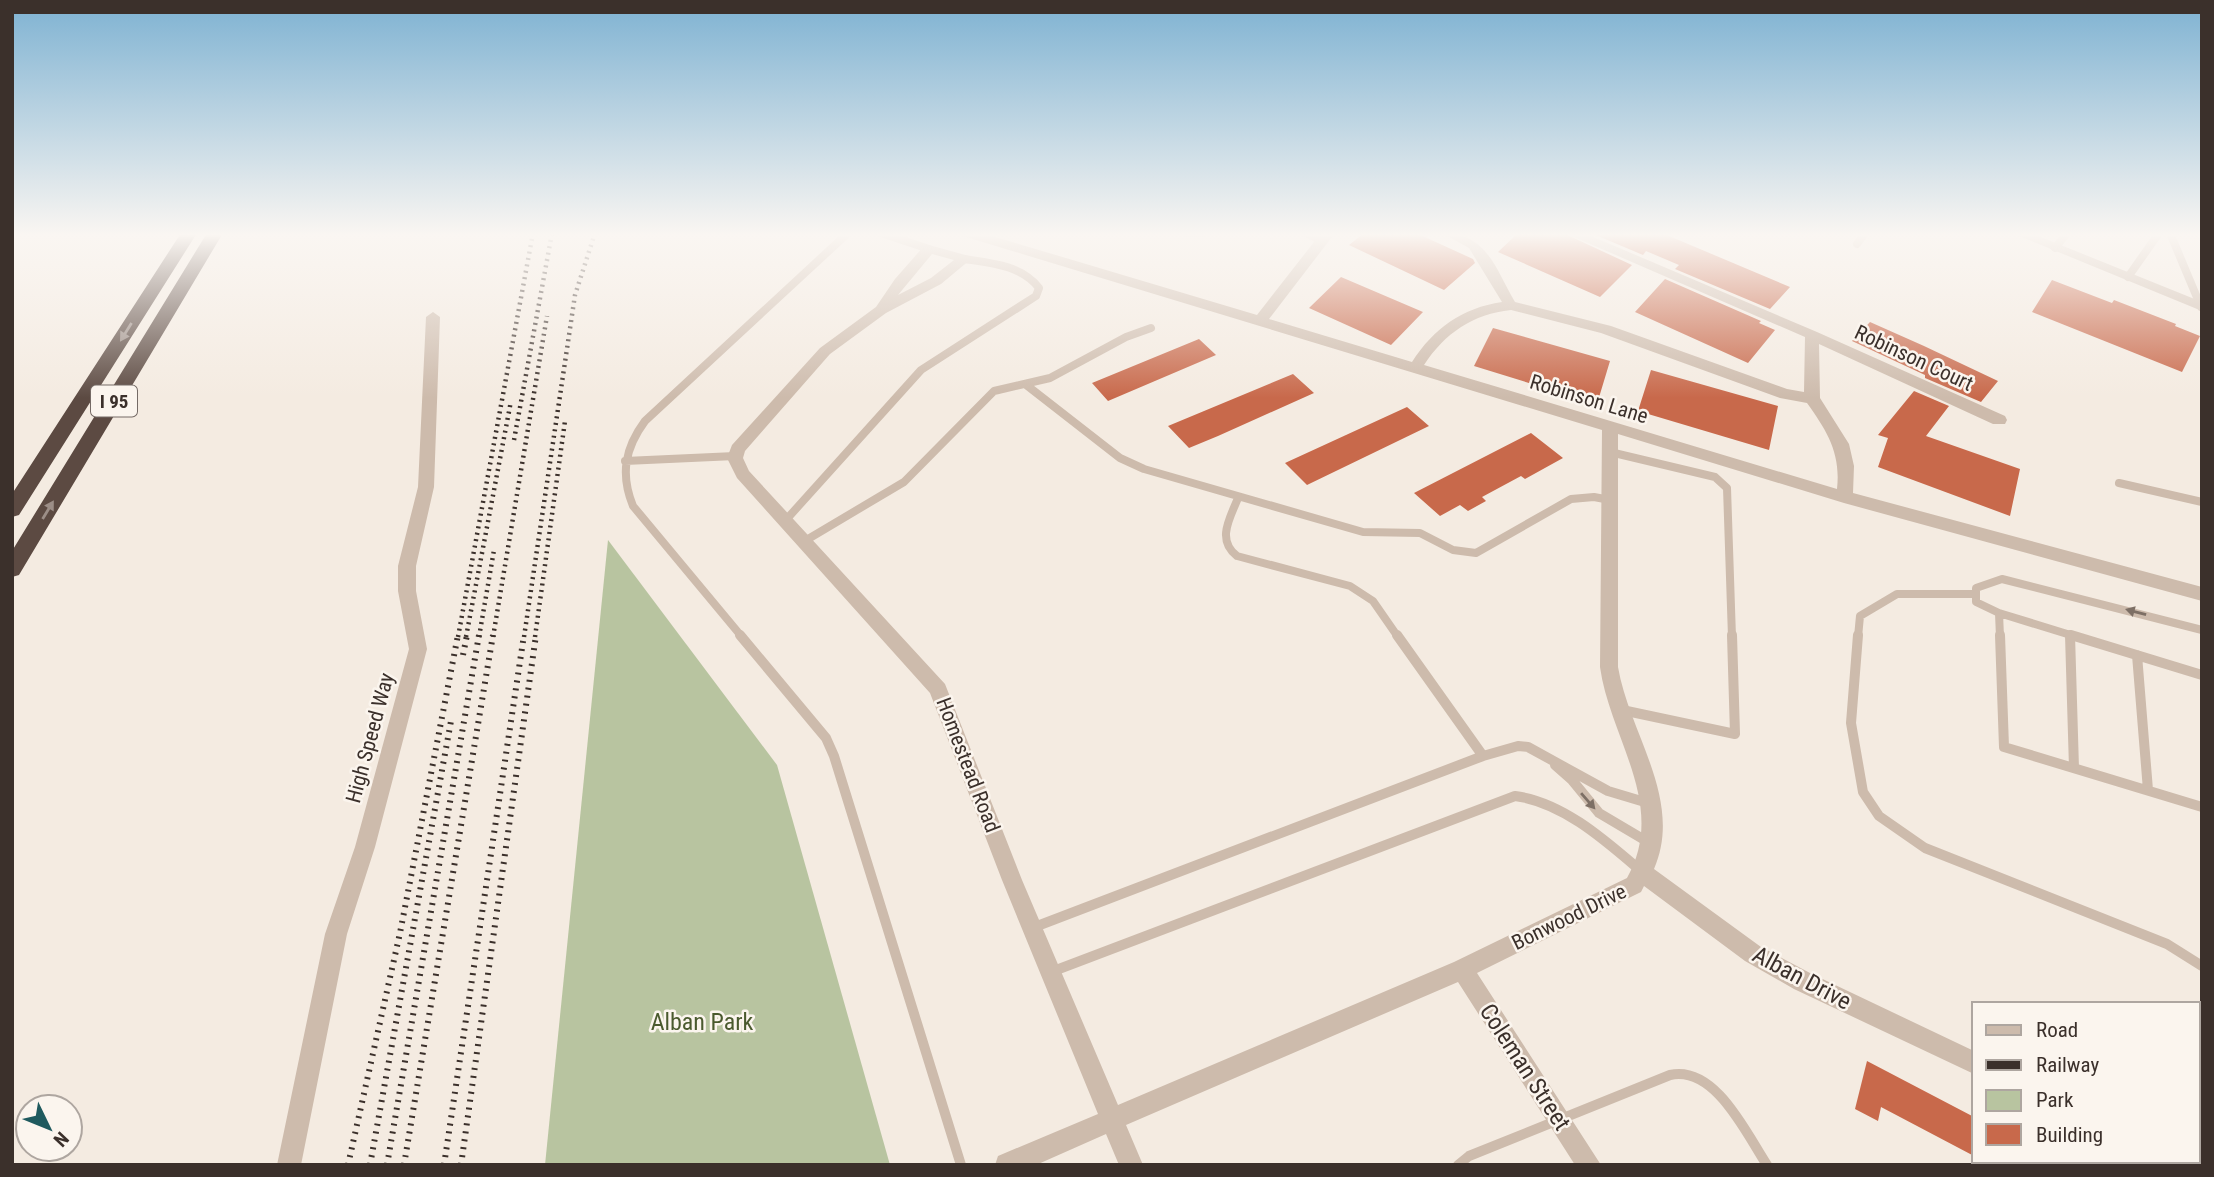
<svg xmlns="http://www.w3.org/2000/svg" width="2214" height="1177" viewBox="0 0 2214 1177" font-family="'Roboto Condensed',sans-serif">
<rect width="100%" height="100%" fill="#f4ebe1"/>
<path fill="#b8c4a0" d="M608 540 777 765 890 1165H545Z"/>
<path fill="#c8694b" d="M1364 233H1416L1473 259 1475 263 1444 290 1349 245Z
M1518 233H1563L1632 265 1600 297 1498 252Z
M1591 233H1662L1790 287 1770 309 1675 269 1679 265 1646 251 1643 255Z
M1341 277 1423 312 1391 345 1309 308Z
M1665 279 1761 321 1759 323 1775 330 1748 363 1635 312Z
M2052 280 2112 303 2114 300 2176 324 2175 326 2200 336 2182 372 2032 312Z
M1870 322 1924 346 1998 381 1981 402 1925 378V375L1852 341Z
M1493 328 1610 361 1597 404 1474 366Z
M1199 339 1216 355 1108 401 1092 383Z
M1651 370 1778 406 1769 450 1638 411Z
M1293 374 1314 393 1218 436 1189 448 1168 426Z
M1914 391 1949 406 1926 436 2020 469 2010 516 1878 467 1888 438 1878 435Z
M1407 407 1429 426 1307 485 1285 463Z
M1531 433 1563 458 1525 479 1521 476 1482 497 1486 501 1468 511 1460 505 1440 516 1414 493Z
M1867 1061 1974 1117V1156L1881 1107 1878 1121 1855 1109Z"/>
<g fill="none" stroke-linecap="round" stroke-linejoin="round">
<path stroke="#cdbbac" stroke-width="8" d="M881 233 929 249
M1186 233H1203
M1306 233 1320 240
M2170 233 2201 307
M1857 244 1865 233
M2055 248 2067 233
M2128 277 2159 233
M1025 384 1120 458 1144 469 1363 532 1420 533 1453 550 1476 553 1571 499 1594 497 1610 500
M1610 452 1715 477 1727 488 1732 637
M625 461 735 456
M2119 483 2202 502
M1238 498C1230 518 1216 540 1237 556L1350 586 1373 601 1398 637
M785 521 921 370 1036 296 1039 288C1021 265 991 263 964 259
M803 542 904 482 994 391 1050 378 1126 337 1151 328
M1999 613 1976 602V588L2002 579 2202 630
M742 637 633 506C620 474 625 448 645 421L848 233
M1858 637 1860 616 1897 594H1976
M2000 637 1999 613 2077 637"/>
<path stroke="#cdbbac" stroke-width="10" d="M740 635 826 738 834 756 961 1165
M1397 635 1483 756
M1858 635 1851 723 1863 792 1879 816 1925 848 2167 944 2202 966
M2000 635 2004 747 2202 807
M2070 635 2074 768
M2071 635 2202 675
M2137 655 2148 790
M1622 710 1735 734 1732 635
M1555 765 1572 780 1599 813 1648 842
M1032 928 1483 756 1518 746 1528 747 1608 791 1648 803
M1051 972 1515 796C1563 802 1606 841 1641 871
M1458 1165 1469 1156 1670 1075C1715 1065 1746 1133 1767 1165"/>
<path fill="#cdbbac" fill-rule="evenodd" d="M961 233H982L1257 315 1321 233H1335L1269 319 1412 362C1434 328 1462 308 1502 302L1469 248 1442 233C1487 233 1495 268 1515 302L1611 326 1787 389 1804 392 1805 337 1565 233H1584L1817 332 2005 416 2007 420 2005 424H1993L1819 344 1820 398 1849 444 1854 466 1853 493 2202 587V601L1844 503 1618 434V667C1629 733 1684 800 1654 869L1761 947 1810 973 1974 1051V1074L1794 989 1745 961 1644 886 1641 892 1477 973 1601 1165H1575L1458 982 1126 1125 1143 1165H1119L1106 1134 1036 1165H995L998 1156 1098 1114 1002 880 930 693 737 478 727 458 732 445 820 348 876 307 895 279 924 246 929 245 969 256 971 259 941 284 886 313 830 354 745 451 743 458 749 471 945 684 1022 880 1118 1105 1454 962 1627 878C1668 805 1610 739 1600 667L1602 430 963 236ZM932 254 954 260 931 278 898 295ZM1511 310 1601 333 1780 398 1807 403C1827 431 1841 453 1837 489L1424 365C1445 333 1473 314 1511 310Z
M2012 233H2031L2202 302V311Z
M433 312 440 317 434 487 416 566V591L427 649 375 847 347 934 301 1165H277L325 934 355 847 409 649 398 591V566L418 487 426 317Z
M2198 1158 2201 1165H2171L2169 1161H2198Z"/>
<path fill="#5c4a42" fill-rule="evenodd" d="M181 233H197L19 515 12 517V494Z
M207 233H223L19 575 12 577V551Z"/>
<path stroke="#3b302b" stroke-width="4.5" stroke-dasharray="2 4.5" stroke-linecap="butt" d="M514 440 552 233
M458 637 533 233
M466 637 511 401
M479 637 494 550
M493 637 547 316
M524 637 575 295 595 233
M535 637 565 421"/>
<path stroke="#3b302b" stroke-width="6" stroke-dasharray="2 6" stroke-linecap="butt" d="M463 655 467 635
M348 1165 400 933 458 635
M370 1165 451 721
M387 1165 479 635
M404 1165 493 635
M444 1165 524 635
M461 1165 536 635"/>
</g>
<defs><path id="oneway-solid" d="M-6-.8H1V-3.2L6.5 0L1 3.2V.8H-6Z" transform="scale(1.75)"/></defs>
<g fill="#9c8e87">
<use href="#oneway-solid" transform="translate(126 332) rotate(122)"/>
<use href="#oneway-solid" transform="translate(48 510) rotate(-59)"/>
</g>
<g fill="#7d6f65">
<use href="#oneway-solid" transform="translate(2136 612) rotate(-165)"/>
<use href="#oneway-solid" transform="translate(1588 801) rotate(49)"/>
</g>
<linearGradient id="sky" x2="0" y2="1"><stop stop-color="#7eb2d2"/><stop offset="0.59" stop-color="#faf6f2"/><stop offset="1" stop-color="#faf6f2" stop-opacity="0"/></linearGradient>
<rect width="2214" height="398" fill="url(#sky)"/>
<g text-anchor="middle" dominant-baseline="central" stroke-width="5" stroke-linejoin="round" paint-order="stroke">
<rect fill="#fbf5ee" stroke="#756b66" stroke-width="2" x="91" y="385.5" width="46" height="31" rx="5"/>
<g font-size="19" font-weight="bold" fill="#3b302b">
<text x="114" y="401">I 95</text>
</g>
<g font-size="21" fill="#3b302b" stroke="#fbf5ee">
<text transform="translate(1914 358) rotate(25)">Robinson Court</text>
<text transform="translate(1589 399) rotate(17)">Robinson Lane</text>
<text transform="translate(370 738) rotate(-75)">High Speed Way</text>
<text transform="translate(968 765) rotate(69)">Homestead Road</text>
<text transform="translate(1569 917) rotate(-26)">Bonwood Drive</text>
</g>
<g font-size="24" fill="#3b302b" stroke="#fbf5ee">
<text transform="translate(1802 978) rotate(28)">Alban Drive</text>
<text transform="translate(1525 1067) rotate(57)">Coleman Street</text>
</g>
<g font-size="24" fill="#4a5a2e" stroke="#fbf5ee">
<text x="702" y="1022">Alban Park</text>
</g>
</g>
<rect width="2214" height="1177" fill="none" stroke="#3b302b" stroke-width="28"/>
<rect x="1972" y="1002" width="228" height="161" fill="#fbf5ee" stroke="#aea6a0" stroke-width="2"/>
<rect x="1986" y="1025" width="35" height="10" fill="#cdbbac" stroke="#aea6a0" stroke-width="2"/>
<text x="2036" y="1037" font-size="21" fill="#3b302b">Road</text>
<rect x="1986" y="1060" width="35" height="10" fill="#3b302b" stroke="#aea6a0" stroke-width="2"/>
<text x="2036" y="1072" font-size="21" fill="#3b302b">Railway</text>
<rect x="1986" y="1090" width="35" height="21" fill="#b8c4a0" stroke="#aea6a0" stroke-width="2"/>
<text x="2036" y="1107" font-size="21" fill="#3b302b">Park</text>
<rect x="1986" y="1124" width="35" height="21" fill="#c8694b" stroke="#aea6a0" stroke-width="2"/>
<text x="2036" y="1142" font-size="21" fill="#3b302b">Building</text>
<g transform="translate(49 1128) rotate(133)"><circle r="33" fill="#fbf5ee" stroke="#aea6a0" stroke-width="2"/>
<path d="M0-5L12 26L0 18L-12 26Z" fill="#1f5a5e"/>
<text y="-10" font-size="19" font-weight="bold" text-anchor="middle" fill="#3b302b">N</text>
</g>
</svg>
